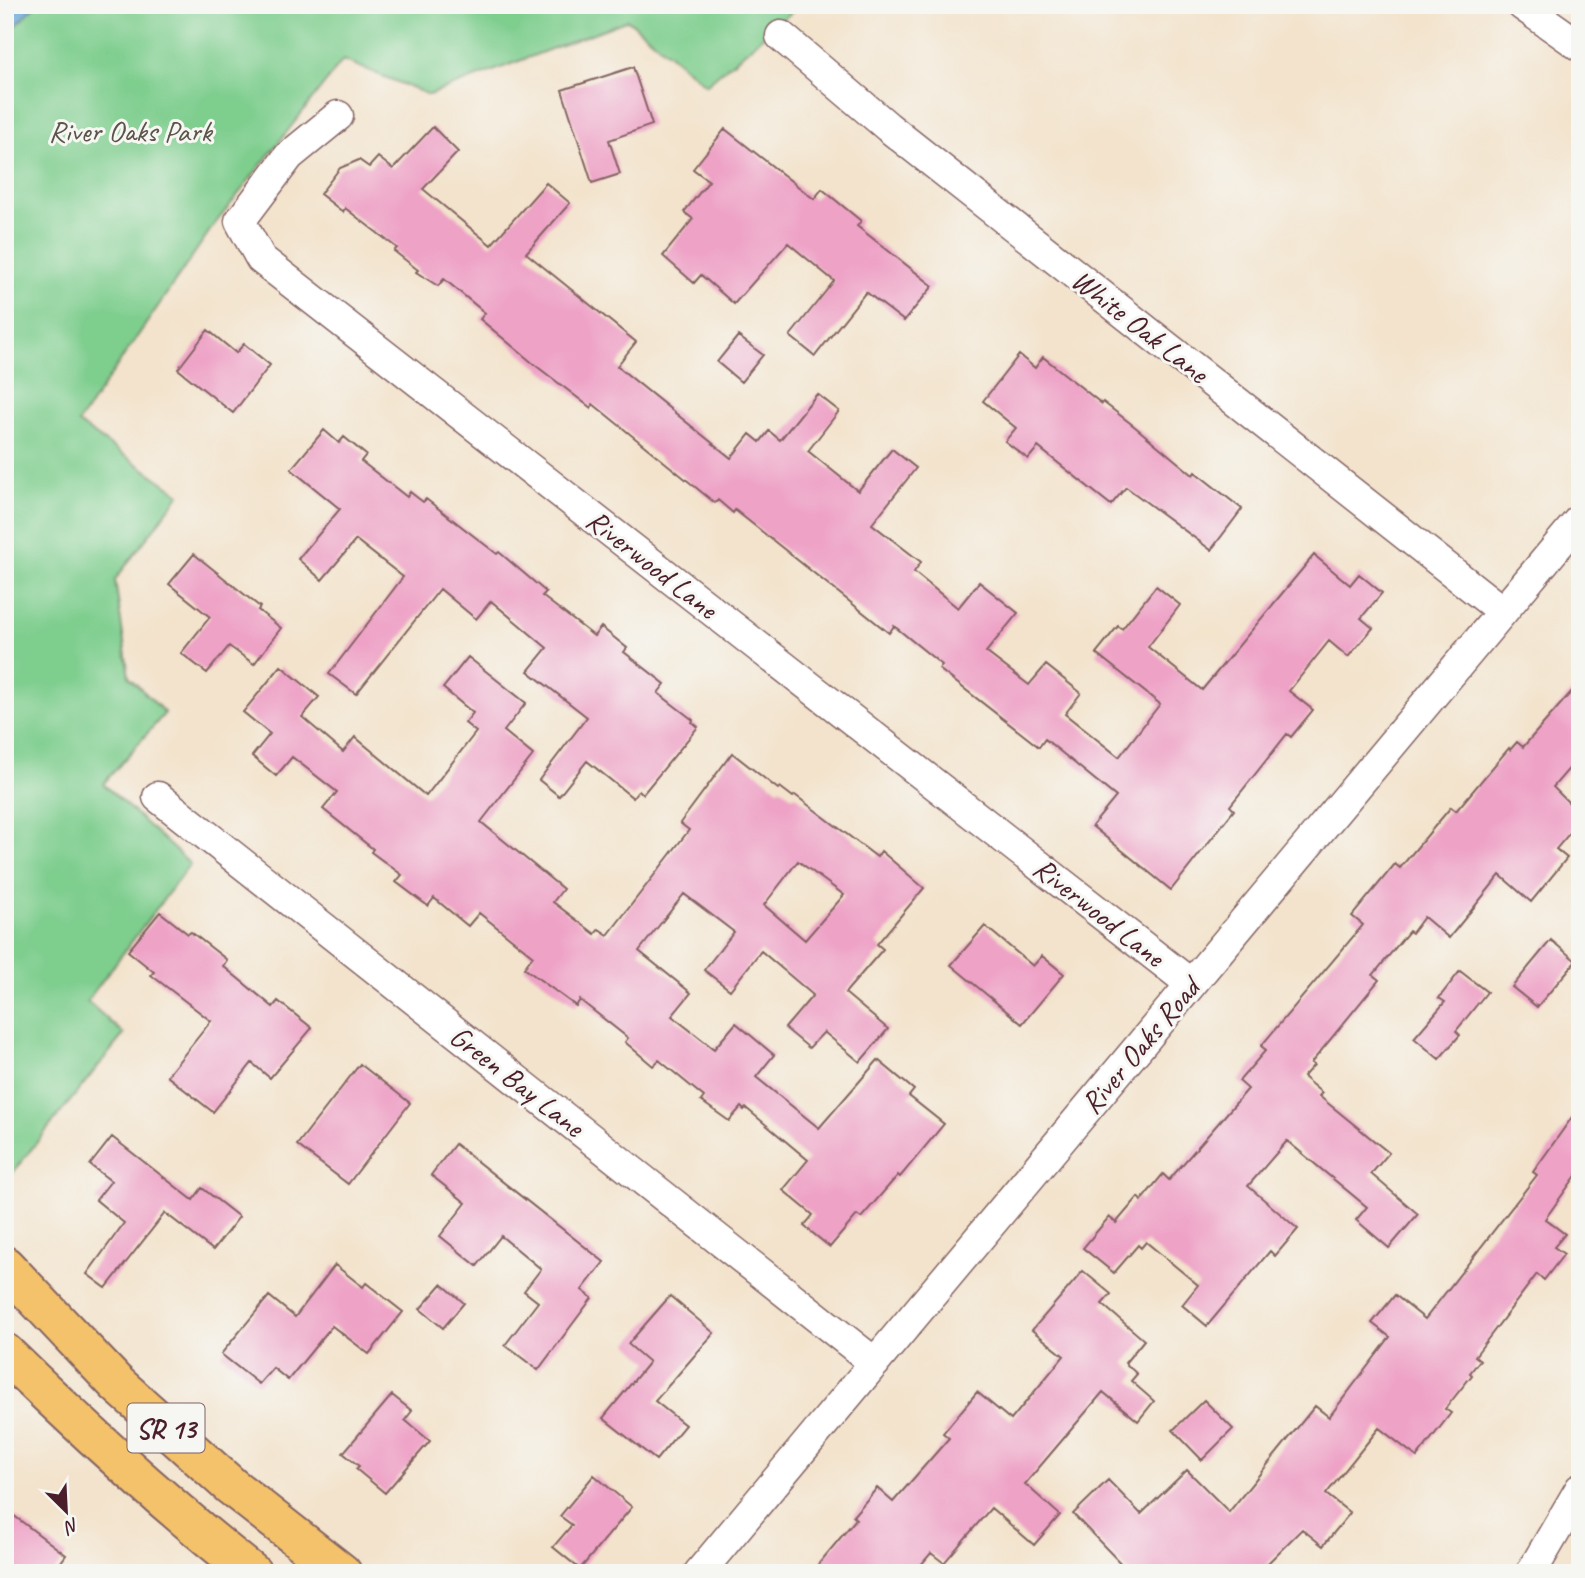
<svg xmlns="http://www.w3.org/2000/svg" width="1585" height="1578" viewBox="0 0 1585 1578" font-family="Caveat,sans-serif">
<rect width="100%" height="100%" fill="#f6f6f2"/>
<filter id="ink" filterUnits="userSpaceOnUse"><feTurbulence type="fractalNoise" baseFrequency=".0143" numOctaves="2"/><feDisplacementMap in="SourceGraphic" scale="14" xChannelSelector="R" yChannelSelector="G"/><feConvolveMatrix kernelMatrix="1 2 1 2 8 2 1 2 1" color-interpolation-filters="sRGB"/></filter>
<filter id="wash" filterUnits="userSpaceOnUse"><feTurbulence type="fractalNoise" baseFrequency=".00686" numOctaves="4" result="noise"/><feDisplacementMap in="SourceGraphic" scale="28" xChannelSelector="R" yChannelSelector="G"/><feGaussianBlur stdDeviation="1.57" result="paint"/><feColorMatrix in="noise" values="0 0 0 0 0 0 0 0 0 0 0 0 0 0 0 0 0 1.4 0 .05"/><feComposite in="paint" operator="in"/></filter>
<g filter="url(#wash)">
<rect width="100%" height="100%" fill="#f3e3cc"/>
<path fill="#7ece8e" stroke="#64765c" stroke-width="2" d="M35 5H800L706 85 628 20 429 95 343 60 211 229 78 423 180 494 115 580 129 677 165 713 103 784 190 864 87 1001 124 1034 5 1182V38Z"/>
<path fill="#5ea4d4" stroke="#546280" stroke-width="2" d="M5 5H35L5 38Z"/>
<g id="blocks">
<path fill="#eea2c6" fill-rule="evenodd" d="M633 67 652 125 609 140 620 174 592 183 562 90Z
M433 127 458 152 423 189 491 245 546 183 570 203 526 253 636 342 617 366 731 458 750 434 760 442 769 431 780 440 817 394 839 411 808 451 858 491 892 449 916 468 872 524 921 562 914 572 958 608 979 582 1018 613 986 652 1029 685 1046 665 1081 693 1065 714 1119 757 1160 704 1096 653 1118 626 1122 629 1156 586 1180 605 1148 647 1202 690 1314 555 1350 585 1359 574 1382 593 1361 618 1373 628 1348 657 1329 641 1289 691 1313 710 1291 737 1287 734 1230 806 1234 810 1171 890 1092 826 1116 797 1045 739 1039 747 939 669 942 665 894 626 889 633 735 510 733 513 718 500 715 503 593 404 591 408 535 365 480 319 485 313 444 279 438 286 416 272 418 270 394 251 397 248 345 208 343 212 320 194 340 168 359 160 369 167 378 157 393 169Z
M725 129 814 199 822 189 861 221 857 226 933 286 904 321 866 292 815 356 790 336 834 281 788 243 734 304 701 275 694 283 663 256 693 219 684 212 709 181 693 169Z
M208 330 236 353 244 344 270 365 233 413 178 369Z
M738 336 763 355 741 382 717 362Z
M1019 355 1035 368 1043 357 1102 404 1103 402 1134 426 1193 475 1195 472 1242 509 1211 550 1126 487 1111 505 1038 447 1028 459 1005 441 1016 428 983 401Z
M324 430 339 443 344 437 366 455 361 461 407 497 410 492 423 502 426 499 497 554 499 552 546 592 542 596 594 636 601 627 627 648 624 652 665 684 658 693 693 720 692 722 698 727 643 794 639 790 633 798 587 761 559 796 539 780 587 717 528 671 547 648 491 601 476 619 440 589 356 694 329 674 403 577 356 540 322 580 298 559 340 509 291 469Z
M194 554 260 607 258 610 281 628 254 664 229 646 207 673 181 653 210 617 169 584Z
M468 657 526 703 504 731 533 755 481 822 563 889 553 902 595 934 599 929 608 935 689 830 680 823 732 753 778 789 780 787 793 797 795 795 877 857 881 851 924 888 877 944 883 949 845 993 888 1029 860 1062 824 1032 809 1048 785 1028 813 995 761 951 730 990 704 970 734 932 684 894 639 951 691 993 672 1016 714 1049 736 1023 774 1055 756 1077 819 1128 878 1060 914 1090 909 1096 944 1124 900 1177 898 1175 861 1218 857 1215 830 1247 804 1226 813 1215 783 1190 808 1160 746 1108 744 1110 741 1107 729 1121 701 1101 704 1097 659 1060 653 1066 625 1042 628 1038 580 1000 576 1006 524 968 533 956 479 913 468 926 434 898 428 906 396 882 402 875 371 852 373 849 323 809 337 792 292 757 276 776 252 756 270 734 243 712 281 666 319 697 302 717 343 752 355 737 426 796 476 732 465 723 473 713 443 688ZM798 861 844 895 805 940 764 905Z
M1580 682V756L1553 787 1580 814V821L1556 849 1567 858 1531 902 1500 875 1449 938 1424 917 1412 933 1409 931 1373 975 1379 980 1311 1063 1314 1065 1303 1077 1322 1093 1319 1096 1389 1153 1371 1174 1418 1214 1389 1248 1356 1220 1367 1207 1287 1141 1248 1186 1298 1229 1275 1256 1270 1251 1207 1326 1182 1305 1198 1285 1146 1242 1141 1248 1138 1245 1114 1273 1083 1248 1109 1217 1116 1223 1138 1197 1141 1201 1163 1174 1169 1180 1248 1089 1239 1081 1266 1050 1261 1046 1363 925 1352 916 1395 864 1400 868 1451 807 1456 811 1509 748 1510 750 1517 742 1523 747Z
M160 912 188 934 191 932 227 960 223 966 273 1007 278 1001 312 1028 270 1078 252 1063 213 1112 167 1076 211 1021 151 975 154 972 128 951Z
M985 926 1033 966 1042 956 1064 974 1022 1024 951 965Z
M1551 940 1576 961 1537 1007 1512 987Z
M1460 971 1487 992 1456 1031 1460 1035 1439 1059 1414 1038 1445 1002 1439 998Z
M360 1064 410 1103 348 1184 297 1145Z
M1580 1106V1170L1545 1219 1565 1234 1554 1247 1564 1254 1544 1280 1537 1274 1475 1356 1480 1360 1470 1373 1472 1375 1445 1409 1451 1413 1417 1457 1379 1428 1326 1494 1350 1513 1323 1546 1302 1529 1258 1573H1130L1073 1514 1108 1480 1141 1514 1187 1470 1229 1512 1315 1406 1329 1417 1390 1337 1372 1323 1395 1295 1425 1319 1537 1175 1533 1172Z
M112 1137 193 1200 202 1188 239 1217 213 1250 165 1213 106 1288 87 1274 124 1223 96 1200 111 1181 90 1165Z
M455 1144 604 1262 582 1290 592 1298 538 1370 505 1345 538 1302 524 1291 541 1269 501 1236 477 1266 440 1236 466 1203 431 1175Z
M335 1265 363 1287 366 1283 403 1312 369 1354 332 1326 288 1380 273 1368 259 1384 221 1354 269 1296 295 1317Z
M1083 1271 1111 1294 1102 1304 1144 1340 1125 1363 1137 1374 1131 1381 1154 1401 1138 1421 1103 1392 1025 1484 1060 1515 1034 1545 991 1508 944 1563 931 1553 914 1573H811L856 1519 853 1516 877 1488 893 1502 949 1438 943 1433 977 1392 1011 1420 1064 1356 1032 1330Z
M442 1284 464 1303 443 1328 420 1309Z
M670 1296 714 1333 655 1401 685 1425 656 1460 603 1418 649 1362 628 1344Z
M392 1395 412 1411 405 1420 430 1441 385 1493 356 1469 359 1466 343 1453Z
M1204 1400 1233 1429 1202 1460 1173 1430Z
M594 1475 632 1507 580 1569 553 1547 572 1525 560 1516Z
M5 1509 66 1555 53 1573H5Z"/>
</g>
</g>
<g filter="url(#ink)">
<use href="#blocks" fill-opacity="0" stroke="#856463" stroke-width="2"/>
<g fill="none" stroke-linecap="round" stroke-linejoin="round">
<defs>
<path id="street" d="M1522 5 1580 46
M781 36 888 127 1502 611
M338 116 289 156 240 221 261 259 1191 984
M158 797 875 1363
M699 1573 1580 519
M1531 1573 1580 1489"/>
<path id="primary" d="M5 1266 116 1383 231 1486 342 1573
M5 1353C84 1430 165 1504 252 1573"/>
</defs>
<use href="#street" stroke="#856463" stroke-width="33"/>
<use href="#primary" stroke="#856463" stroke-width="42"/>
<use href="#street" stroke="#fff" stroke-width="30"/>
<use href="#primary" stroke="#f3c26a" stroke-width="38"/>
</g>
</g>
<g text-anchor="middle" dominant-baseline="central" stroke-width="6" stroke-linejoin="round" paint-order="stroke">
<rect fill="#f6f6f2" stroke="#7e6067" stroke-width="2" x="127.5" y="1403.5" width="77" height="49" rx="5"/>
<g font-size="28" font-weight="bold" fill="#4a1f2b">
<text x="166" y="1428">SR 13</text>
</g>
<g font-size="30" fill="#5a5449" stroke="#f6f6f2">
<text x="130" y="131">River Oaks Park</text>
</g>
<g font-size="30" fill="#4a1f2b" stroke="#f6f6f2">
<text transform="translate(1140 326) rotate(38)">White Oak Lane</text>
<text transform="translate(652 564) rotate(38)">Riverwood Lane</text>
<text transform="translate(1099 912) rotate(38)">Riverwood Lane</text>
<text transform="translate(1140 1046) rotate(-50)">River Oaks Road</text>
<text transform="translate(517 1081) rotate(38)">Green Bay Lane</text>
</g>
</g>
<rect width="1585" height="1578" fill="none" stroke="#f6f6f2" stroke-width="28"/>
<g transform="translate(66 1511) rotate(156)" stroke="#f6f6f2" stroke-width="5" paint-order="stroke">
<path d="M0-5L12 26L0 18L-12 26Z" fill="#4a1f2b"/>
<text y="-10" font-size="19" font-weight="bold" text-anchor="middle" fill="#4a1f2b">N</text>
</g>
</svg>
